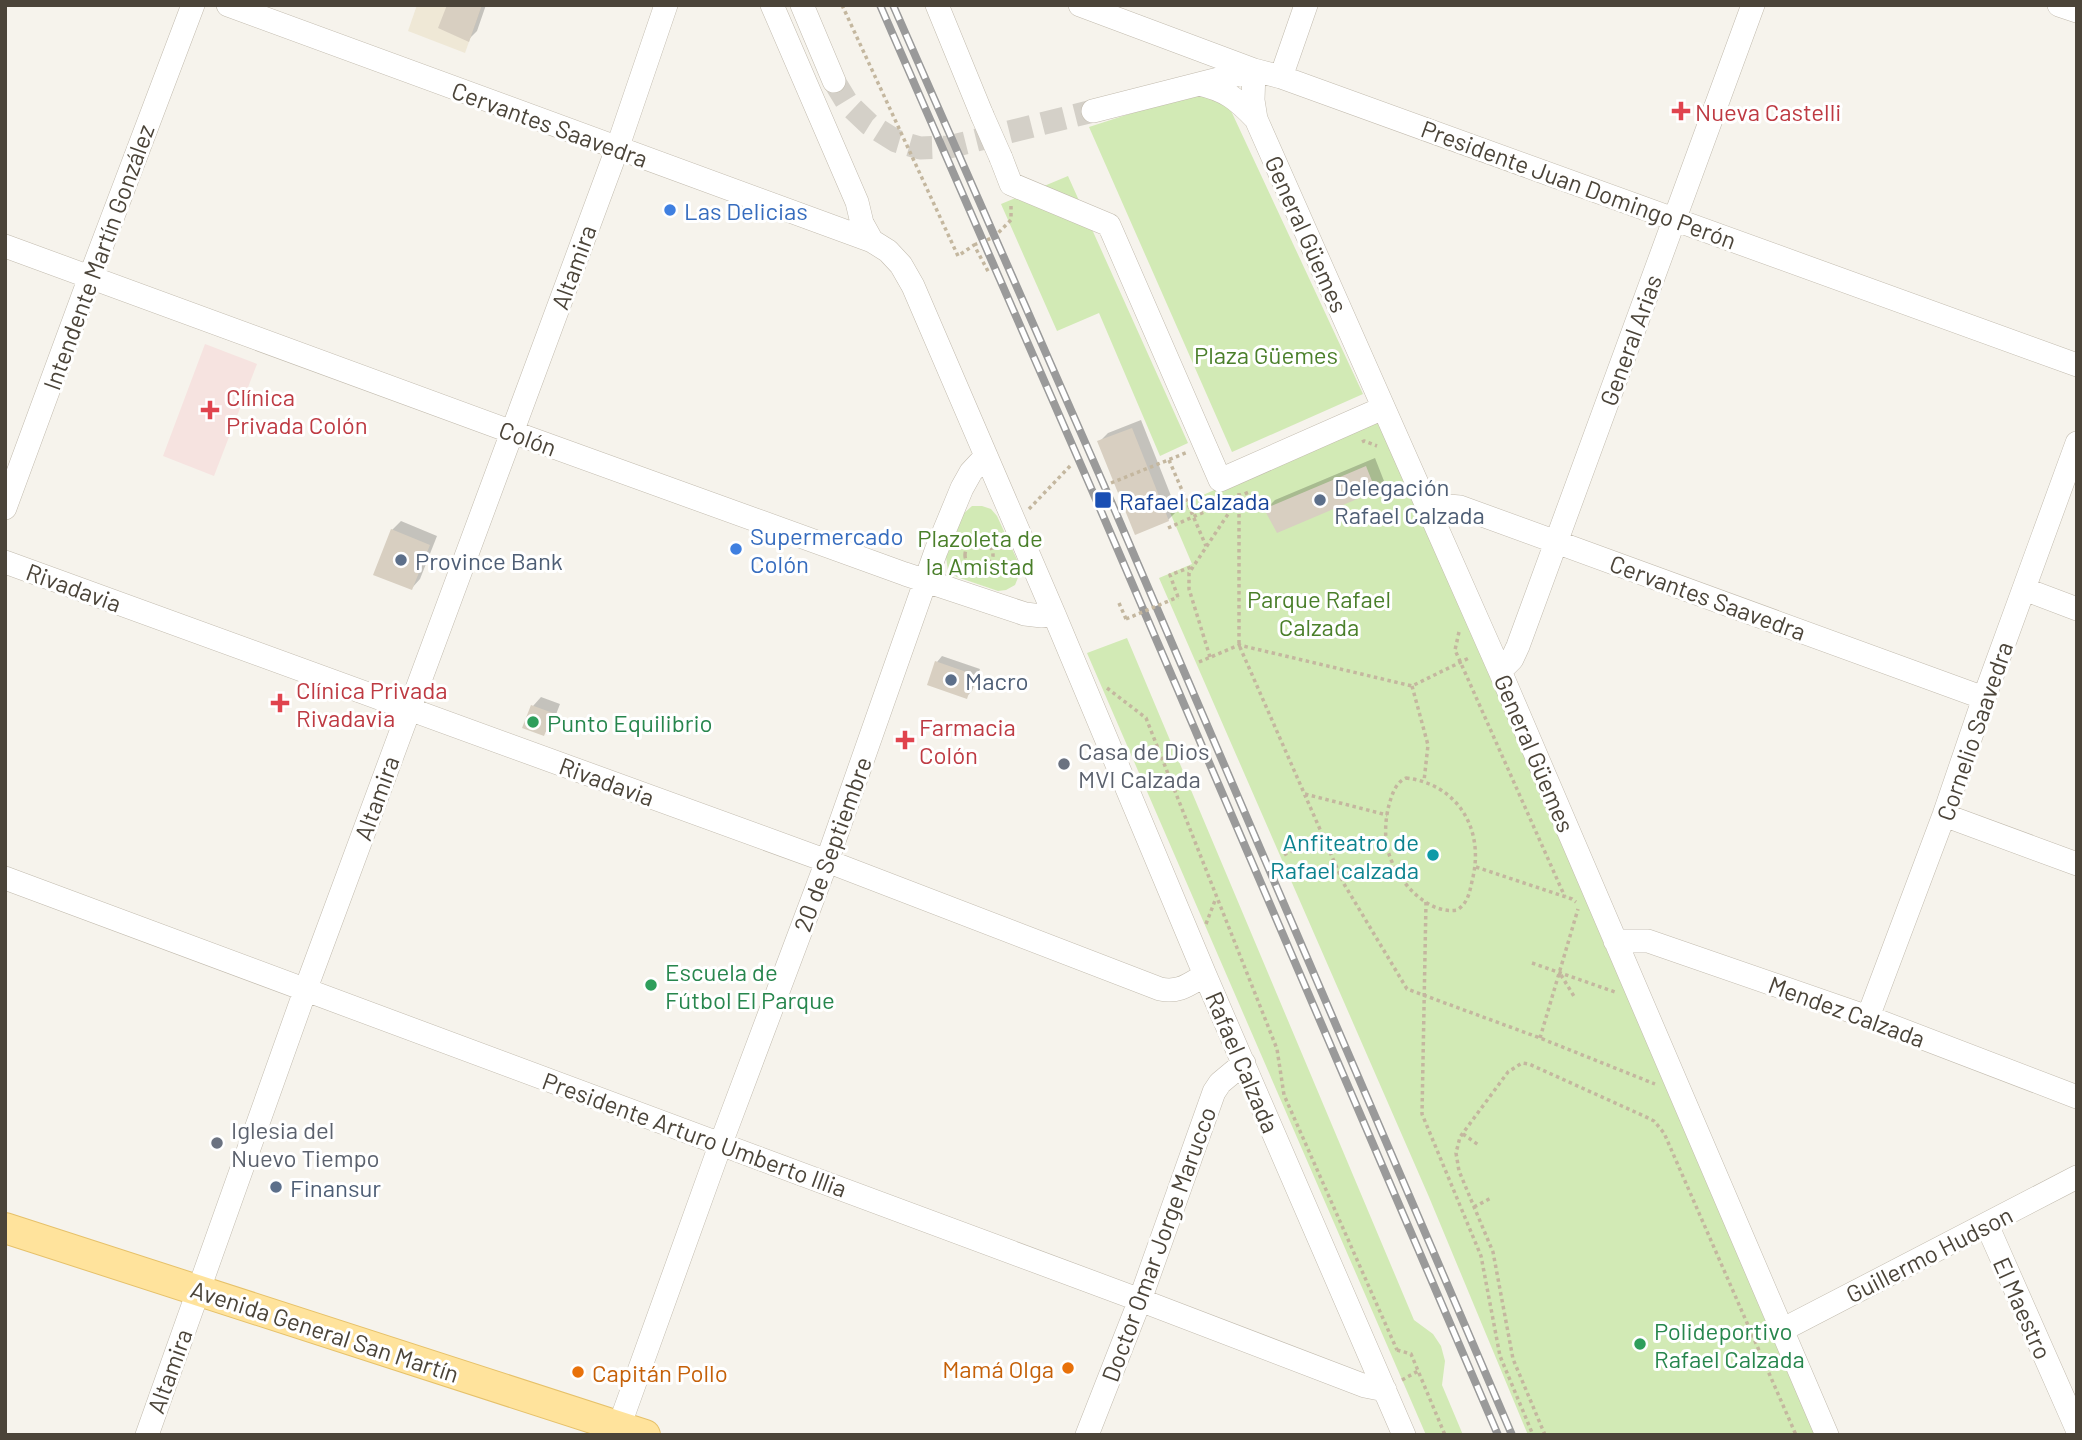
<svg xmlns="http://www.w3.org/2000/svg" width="2082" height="1440" viewBox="0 0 2082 1440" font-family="Barlow,sans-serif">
<rect width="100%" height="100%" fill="#f6f3ec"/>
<path fill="#efe8d6" d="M417 5H482L465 53 408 31Z"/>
<path fill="#f6e3e0" d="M205 344 257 364 214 476 163 456Z"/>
<path fill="#d2eab5" d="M1219 85 1363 394 1232 452 1089 127Z
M1068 176 1188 443 1160 456 1099 313 1057 331 1001 204Z
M1370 421 1381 423 1818 1435H1528L1429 1197 1159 578 1192 564 1169 510Z
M972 506H982L991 509 997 516 1020 566 1019 575 1015 585 1006 590 998 591 957 577 948 571 946 557 962 515Z
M1127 638 1414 1320 1433 1334 1441 1346 1445 1361 1442 1385 1463 1435H1426L1087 653Z"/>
<path fill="#0003" d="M449 5H486L477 31 468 40Z
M1141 420 1177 511 1168 520 1099 442 1108 433Z
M1375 458 1384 481 1375 489 1266 509 1275 500Z
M401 521 437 536 420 579 412 588 392 530Z
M942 656 980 669 972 691 966 697 937 662Z
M541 697 560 704 552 725 543 734 533 706Z"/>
<path fill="#d8cfc1" d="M447 5H482L469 42 438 28Z
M1132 428 1169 521 1135 535 1097 441Z
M1366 466 1376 491 1277 533 1264 509Z
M391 529 430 545 412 590 373 575Z
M935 661 975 675 967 699 927 685Z
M531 705 553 713 544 736 522 728Z"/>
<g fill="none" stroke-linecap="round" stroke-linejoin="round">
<path stroke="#d4d0c8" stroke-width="23" stroke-dasharray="23 11" stroke-linecap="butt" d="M834 81 848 104 869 124 896 141 920 148 949 147 1093 111"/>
<defs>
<path id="minor" d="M228 5 872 241
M772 5 857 202 862 223 872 241 888 251 901 265 913 286 1054 614 1205 975 1404 1435
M802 5 834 81
M937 5 982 115
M1080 5 1254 70 1281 77 2077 365
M2059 5 2077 11
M1254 70 1253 100 1256 119 1500 671 1827 1435
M1281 77 1306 5
M1199 84C1226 90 1237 99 1256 119
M1093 111 1254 70
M1001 158 1011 184 1109 225 1220 480 1383 408
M5 246 512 432 905 574 1025 614 1042 616 1054 614
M5 508 90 277 193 5
M1431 513 1448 506 1460 507 1984 698
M5 562 827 861 1160 989C1180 993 1189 984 1205 975
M2024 589 2077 609
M1500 671 1512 659 1518 646 1753 5
M1944 815 2077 864
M5 878 1140 1300 1365 1386 1385 1390
M1615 941H1648L1868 1017 2077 1097
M1868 1017 1944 815 1984 698 2077 443
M1987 1225 2077 1429
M1782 1330 2077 1177
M147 1435 305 991 617 149 666 5
M616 1435 721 1143 827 861 936 551 962 488 971 472 985 457
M1087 1435 1140 1300 1214 1092 1220 1083 1244 1063"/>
<path id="major" d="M5 1228 645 1435"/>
</defs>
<use href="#minor" stroke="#c2bbae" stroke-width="24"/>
<use href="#major" stroke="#e6c16a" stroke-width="32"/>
<path stroke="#c4b79f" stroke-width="3.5" stroke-dasharray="3.5 3.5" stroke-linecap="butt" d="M842 5 958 256 974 245 989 273
M974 245 994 237 1011 220V205
M1362 442 1364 441 1377 446
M1169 460 1206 546
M1111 483 1188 452
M1239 493V645L1344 884 1407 989 1540 1038 1655 1084
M1029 509 1071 465
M1168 528 1249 492
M965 555a14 14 0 1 1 28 0a14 14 0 1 1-28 0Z
M952 568 966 561
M1178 597 1170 575 1194 566
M1119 603 1126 619
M1459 632 1455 650 1565 897
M1210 657 1189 589V573L1238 499
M1199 662 1239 645 1412 686 1471 657
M1412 686 1428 745 1424 781
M1107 688 1146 718 1277 1049 1284 1095 1397 1350
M1406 778C1457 784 1484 828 1473 877 1470 889 1469 903 1457 910 1427 915 1397 880 1389 854 1384 839 1385 820 1389 805 1392 794 1396 782 1406 778Z
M1305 794 1387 815
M1284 855 1322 834
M1476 867 1572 899 1576 902
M1426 902 1422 1114 1481 1256 1500 1356 1533 1435
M1206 924 1216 898
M1532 963 1615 992
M1561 975 1575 998
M1540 1038 1578 909
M1463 1134 1480 1146
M1474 1207 1491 1198
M1397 1350 1411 1354 1445 1435
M1402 1380 1418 1371
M1545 1435 1513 1359 1493 1252 1459 1171 1456 1153 1460 1137 1508 1072 1522 1063 1529 1064 1644 1116 1654 1121 1664 1133 1796 1435"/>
<use href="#minor" stroke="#fff" stroke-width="23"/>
<use href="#major" stroke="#ffe39c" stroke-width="30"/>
<defs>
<path id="rail" d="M880 5 1098 504 1498 1435
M893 5 1110 499 1512 1435"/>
</defs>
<use href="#rail" stroke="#9a9a9a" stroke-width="8"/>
<use href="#rail" stroke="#fff" stroke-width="5" stroke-dasharray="16" stroke-linecap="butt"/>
<defs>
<path id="minor-bridge" d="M982 115 1001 158"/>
</defs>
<use href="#minor-bridge" stroke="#c2bbae" stroke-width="24" stroke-linecap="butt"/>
<path stroke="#c4b79f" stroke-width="3.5" stroke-dasharray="3.5 3.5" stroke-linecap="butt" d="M1126 619 1178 597"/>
<use href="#minor-bridge" stroke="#fff" stroke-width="23"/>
</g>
<g fill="#e0444e" stroke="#fff" stroke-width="2.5">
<path d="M1677.5 100.5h7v7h7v7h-7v7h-7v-7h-7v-7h7z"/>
<path d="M206.5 399.5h7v7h7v7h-7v7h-7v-7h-7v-7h7z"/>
<path d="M276.5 692.5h7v7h7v7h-7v7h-7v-7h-7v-7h7z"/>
<path d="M901.5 729.5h7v7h7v7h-7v7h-7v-7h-7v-7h7z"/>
</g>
<g fill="#3f7fe0" stroke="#fff" stroke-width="2.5">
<circle cx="670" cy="210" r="7"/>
<circle cx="736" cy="549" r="7"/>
</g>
<rect fill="#1a4fb4" stroke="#fff" stroke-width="2.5" x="1094" y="491" width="18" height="18" rx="3.5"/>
<g fill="#5c6f8a" stroke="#fff" stroke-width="2.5">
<circle cx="1320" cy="500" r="7"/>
<circle cx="401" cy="560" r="7"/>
<circle cx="951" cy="680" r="7"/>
<circle cx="276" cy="1187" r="7"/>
</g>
<g fill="#2e9e5b" stroke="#fff" stroke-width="2.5">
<circle cx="533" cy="722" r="7"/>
<circle cx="651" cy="985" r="7"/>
<circle cx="1640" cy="1344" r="7"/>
</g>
<g fill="#6b7280" stroke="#fff" stroke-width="2.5">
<circle cx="1064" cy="764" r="7"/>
<circle cx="217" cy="1143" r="7"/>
</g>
<circle fill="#0f9aa8" stroke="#fff" stroke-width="2.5" cx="1433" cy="855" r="7"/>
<g fill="#e8710a" stroke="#fff" stroke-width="2.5">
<circle cx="1068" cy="1368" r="7"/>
<circle cx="578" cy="1372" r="7"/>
</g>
<g text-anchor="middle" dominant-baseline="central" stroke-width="6" stroke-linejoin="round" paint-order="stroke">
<g font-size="24" fill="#be3a42" stroke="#fff" text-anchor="start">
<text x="1695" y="111">Nueva Castelli</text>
<text x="226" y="396">Clínica<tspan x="226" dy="28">Privada Colón</tspan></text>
<text x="296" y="689">Clínica Privada<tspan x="296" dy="28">Rivadavia</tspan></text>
<text x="919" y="726">Farmacia<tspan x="919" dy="28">Colón</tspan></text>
</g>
<g font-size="24" fill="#4b4439" stroke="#fff">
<text transform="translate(550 124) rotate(20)">Cervantes Saavedra</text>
<text transform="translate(1579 184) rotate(20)">Presidente Juan Domingo Perón</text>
<text transform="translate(1307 234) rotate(66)">General Güemes</text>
<text transform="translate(98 257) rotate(-70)">Intendente Martín González</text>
<text transform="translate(573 267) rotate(-70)">Altamira</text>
<text transform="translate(1630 340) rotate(-70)">General Arias</text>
<text transform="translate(528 438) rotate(20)">Colón</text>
<text transform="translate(74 587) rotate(20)">Rivadavia</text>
<text transform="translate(1708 597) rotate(20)">Cervantes Saavedra</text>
<text transform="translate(1974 731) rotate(-71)">Cornelio Saavedra</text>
<text transform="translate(1535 753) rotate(67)">General Güemes</text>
<text transform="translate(607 781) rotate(20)">Rivadavia</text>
<text transform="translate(376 798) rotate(-70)">Altamira</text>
<text transform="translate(832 844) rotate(-70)">20 de Septiembre</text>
<text transform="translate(1847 1011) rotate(20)">Mendez Calzada</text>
<text transform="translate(1243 1062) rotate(67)">Rafael Calzada</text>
<text transform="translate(695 1134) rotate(20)">Presidente Arturo Umberto Illia</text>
<text transform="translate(1158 1244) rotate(-70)">Doctor Omar Jorge Marucco</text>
<text transform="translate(1929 1254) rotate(-27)">Guillermo Hudson</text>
<text transform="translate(2023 1308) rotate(66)">El Maestro</text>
<text transform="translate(325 1331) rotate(18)">Avenida General San Martín</text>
<text transform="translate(169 1371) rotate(-70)">Altamira</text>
</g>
<g font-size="24" fill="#366cbe" stroke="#fff" text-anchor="start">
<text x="684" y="210">Las Delicias</text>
<text x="750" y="535">Supermercado<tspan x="750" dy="28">Colón</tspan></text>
</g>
<g font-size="24" fill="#4a7f2a" stroke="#fff">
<text x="1266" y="354">Plaza Güemes</text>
<text x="980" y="537">Plazoleta de<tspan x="980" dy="28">la Amistad</tspan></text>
<text x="1319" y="598">Parque Rafael<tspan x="1319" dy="28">Calzada</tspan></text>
</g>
<g font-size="24" fill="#4e5e75" stroke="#fff" text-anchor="start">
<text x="1334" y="486">Delegación<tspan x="1334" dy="28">Rafael Calzada</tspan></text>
<text x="415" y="560">Province Bank</text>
<text x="965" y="680">Macro</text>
<text x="290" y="1187">Finansur</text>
</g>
<g font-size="24" fill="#164399" stroke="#fff" text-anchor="start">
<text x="1119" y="500">Rafael Calzada</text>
</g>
<g font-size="24" fill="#27864d" stroke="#fff" text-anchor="start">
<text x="547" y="722">Punto Equilibrio</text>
<text x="665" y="971">Escuela de<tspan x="665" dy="28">Fútbol El Parque</tspan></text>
<text x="1654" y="1330">Polideportivo<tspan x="1654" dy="28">Rafael Calzada</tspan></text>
</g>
<g font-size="24" fill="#5b616d" stroke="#fff" text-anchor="start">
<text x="1078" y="750">Casa de Dios<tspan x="1078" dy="28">MVI Calzada</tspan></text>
<text x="231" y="1129">Iglesia del<tspan x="231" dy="28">Nuevo Tiempo</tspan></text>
</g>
<g font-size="24" fill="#0d838f" stroke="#fff" text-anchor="end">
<text x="1419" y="841">Anfiteatro de<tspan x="1419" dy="28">Rafael calzada</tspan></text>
</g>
<g font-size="24" fill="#c56008" stroke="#fff" text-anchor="end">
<text x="1054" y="1368">Mamá Olga</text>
<text x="592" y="1372" text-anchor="start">Capitán Pollo</text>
</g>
</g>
<rect width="2082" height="1440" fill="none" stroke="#4b4439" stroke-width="14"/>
</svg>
